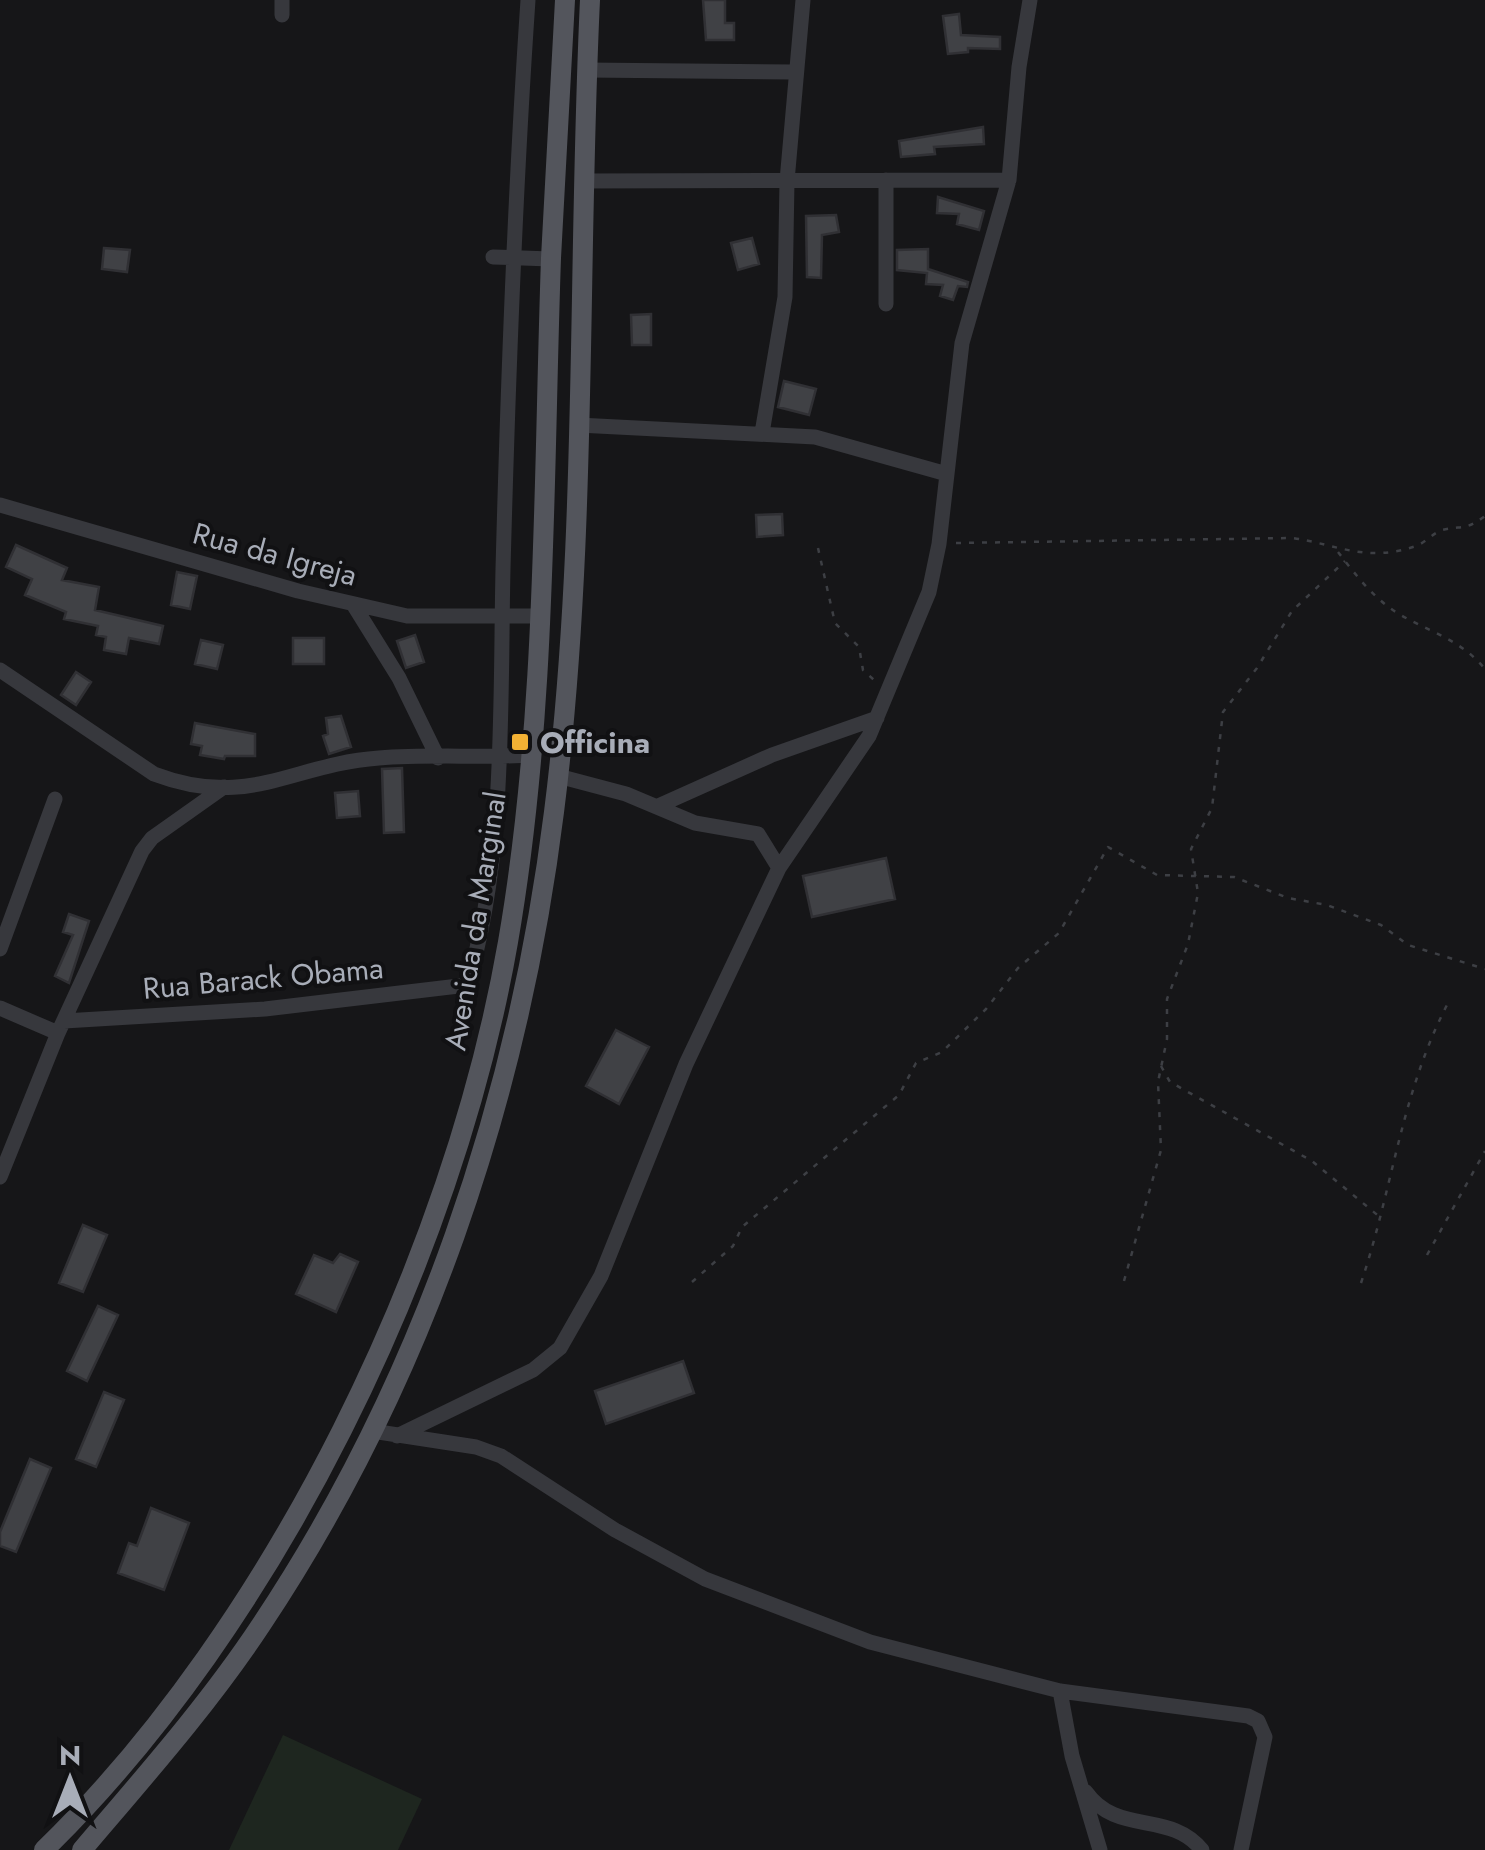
<svg xmlns="http://www.w3.org/2000/svg" width="1485" height="1850" viewBox="0 0 1485 1850" font-family="Jost,sans-serif">
<rect width="100%" height="100%" fill="#161618"/>
<path fill="#1e261f" d="M283 1735 422 1799 398 1850H229Z"/>
<path fill="#404145" stroke="#303034" stroke-width="2.5" d="M703 0H725V23H734V40H706Z
M959 14 961 35 1000 37V49L968 48V52L948 54 943 16Z
M983 127 984 144 934 147 935 154 901 157 899 141Z
M938 197 984 211 979 230 957 224 959 214 937 213Z
M836 215 839 232 822 235 821 278 807 277 806 216Z
M752 238 759 264 738 270 731 243Z
M104 248 130 250 127 272 102 269Z
M928 249V269L968 282 967 287 958 286 953 300 940 296 943 285 926 284 927 273 897 270V250Z
M651 314V345H632L631 315Z
M784 381 816 389 809 415 778 407Z
M782 514 783 535 757 537 756 515Z
M16 545 67 568 62 580 99 587 95 610 163 626 159 644 129 638 126 654 104 650 106 637 96 635 98 626 64 619 66 612 25 595 32 579 6 567Z
M177 572 197 576 190 609 171 605Z
M415 635 424 662 406 668 397 641Z
M293 638H324V664H293Z
M201 640 223 645 217 669 195 664Z
M76 672 91 682 76 705 61 695Z
M341 716 351 747 329 754 323 736 328 734 326 718Z
M195 723 255 734V756H225L224 759 200 755 202 746 191 744Z
M402 768 404 832 384 833 382 769Z
M358 791 360 816 337 818 335 793Z
M886 858 895 899 812 917 803 876Z
M69 914 89 921 69 983 55 976 73 935 63 932Z
M616 1030 649 1047 619 1104 586 1086Z
M83 1225 107 1235 83 1292 59 1283Z
M340 1254 358 1262 336 1312 296 1294 314 1255 333 1263Z
M98 1306 118 1315 87 1381 67 1371Z
M683 1361 694 1393 606 1424 595 1391Z
M104 1392 124 1400 96 1467 76 1459Z
M30 1459 51 1468 16 1552 0 1546V1532Z
M151 1508 189 1523 164 1590 118 1573 129 1543 137 1546Z"/>
<g fill="none" stroke-linecap="round" stroke-linejoin="round">
<path stroke="#3d3f44" stroke-width="2.5" stroke-dasharray="5 8" stroke-linecap="butt" d="M956 543 1293 538C1339 545 1366 563 1416 546 1425 543 1433 533 1442 530 1464 525 1465 531 1485 516
M818 548 835 623 859 647 863 670 874 680
M1338 552C1355 574 1374 599 1399 614 1431 633 1460 639 1485 669
M1161 1066 1170 1082 1312 1161 1381 1218
M1427 1255 1485 1151
M1124 1281 1161 1150 1158 1082 1167 1039V999L1188 944 1198 893 1191 849 1212 808 1223 712 1257 668 1292 611 1345 561
M692 1282 733 1246 742 1227 899 1095 916 1063 942 1052 986 1009 1018 968 1059 933 1108 847 1157 875 1234 877 1288 898 1327 905 1381 925 1408 945 1485 969
M1361 1283C1393 1188 1401 1093 1448 1003"/>
<path stroke="#37383d" stroke-width="15" d="M282 15V0
M586 70 794 72
M584 181 1009 180
M493 257 551 259
M886 304V180
M578 425 815 437 947 474
M762 433 785 297 787 181 803 0
M0 505 298 591 407 616H542
M353 604 399 678 438 758
M0 670 154 774C249 810 292 764 379 758 429 754 481 758 532 755
M558 776 626 794 695 823 758 834 779 868
M658 806 772 755 877 718
M0 949 55 799
M0 1008 58 1033
M64 1021 265 1009 467 985C506 861 500 699 503 569 508 379 515 190 528 0
M0 1177 58 1033 142 851 152 838 224 787
M372 1431 476 1447 501 1456 615 1530 705 1579 870 1642 1060 1691 1248 1716 1258 1721 1265 1737 1241 1850
M397 1436 533 1370 560 1348 601 1276 686 1064 779 868 869 736 929 592 939 544 962 343 1009 180 1019 67 1030 0
M1060 1691 1072 1756 1100 1850
M1086 1792C1117 1836 1170 1810 1202 1850"/>
<path stroke="#53555c" stroke-width="20" d="M44 1850C275 1625 453 1258 508 942 547 716 543 487 551 258 555 172 560 86 565 0
M82 1850C144 1777 208 1705 261 1625 423 1382 518 1100 554 812 588 543 577 270 590 0"/>
</g>
<rect fill="#f2b134" stroke="#111113" stroke-width="4" x="510" y="732" width="20" height="20" rx="5"/>
<g text-anchor="middle" dominant-baseline="central" stroke-width="8" stroke-linejoin="round" paint-order="stroke">
<g font-size="30" fill="#a8adb8" stroke="#111113">
<text transform="translate(275 554) rotate(15)">Rua da Igreja</text>
<text transform="translate(475 921) rotate(-81)">Avenida da Marginal</text>
<text transform="translate(263 978) rotate(-5)">Rua Barack Obama</text>
</g>
<g font-size="30" font-weight="bold" fill="#a8adb8" stroke="#111113" text-anchor="start">
<text x="540" y="742">Officina</text>
</g>
</g>
<g transform="translate(70 1780)" stroke="#111113" stroke-width="8" paint-order="stroke">
<path d="M0-8L18 38L0 25L-18 38Z" fill="#a8adb8"/>
<text y="-15" font-size="28" font-weight="bold" text-anchor="middle" fill="#a8adb8">N</text>
</g>
</svg>
